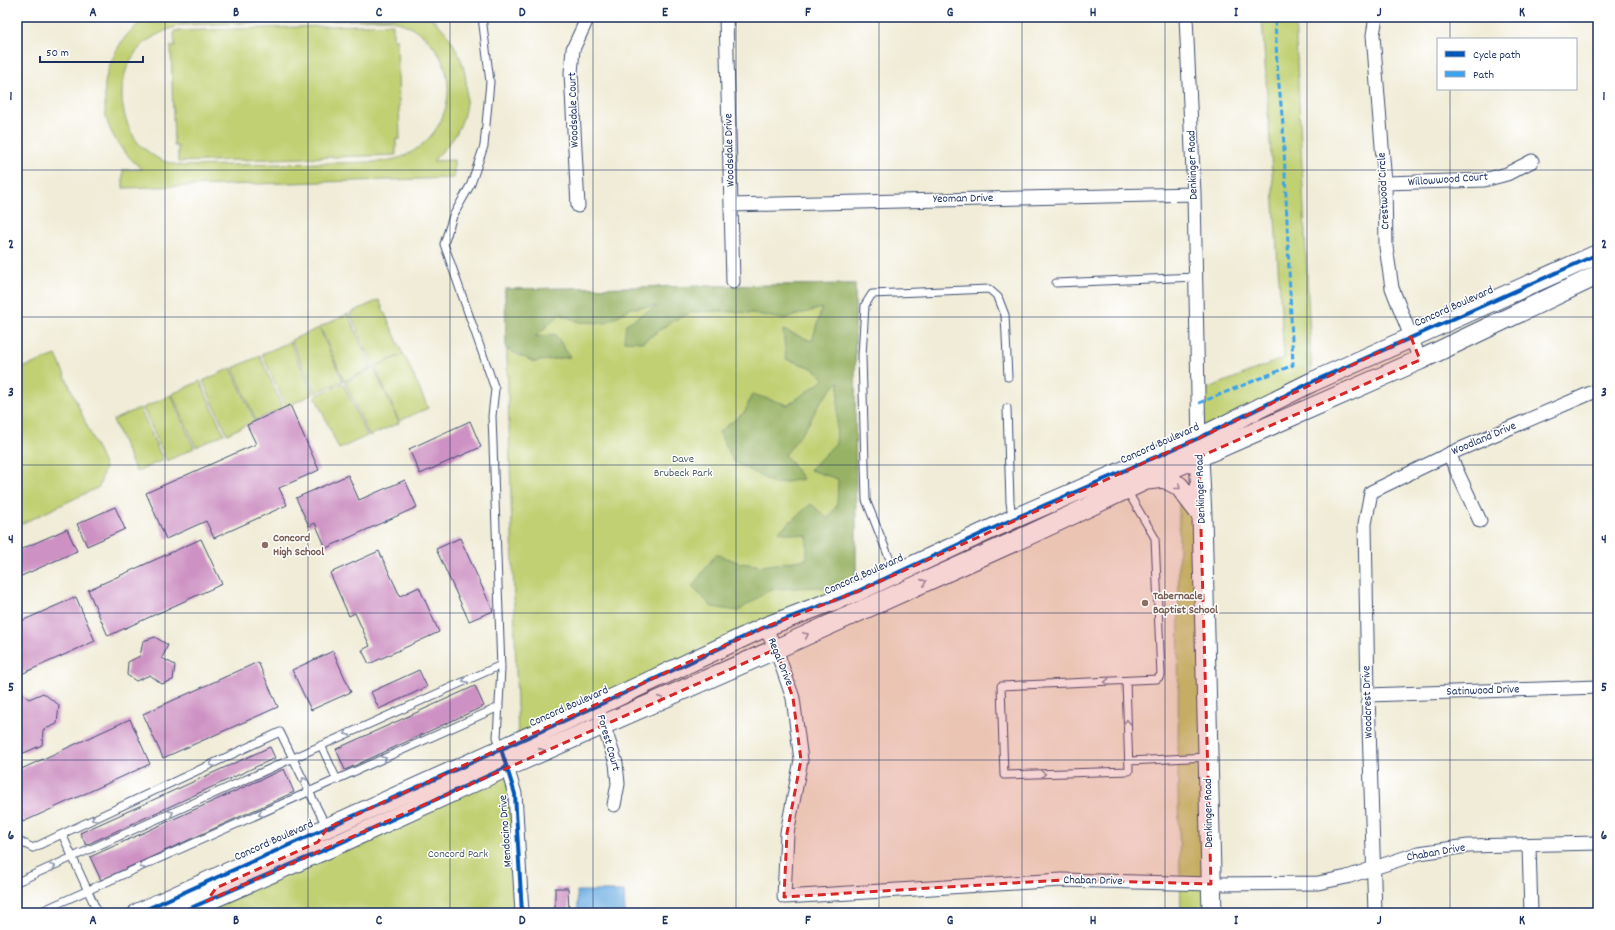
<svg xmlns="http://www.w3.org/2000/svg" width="1615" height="930" viewBox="0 0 1615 930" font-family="Dekko,sans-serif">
<rect width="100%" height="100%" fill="#fff"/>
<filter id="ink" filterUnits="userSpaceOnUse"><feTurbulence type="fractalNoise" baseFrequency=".025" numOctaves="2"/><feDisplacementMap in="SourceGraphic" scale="8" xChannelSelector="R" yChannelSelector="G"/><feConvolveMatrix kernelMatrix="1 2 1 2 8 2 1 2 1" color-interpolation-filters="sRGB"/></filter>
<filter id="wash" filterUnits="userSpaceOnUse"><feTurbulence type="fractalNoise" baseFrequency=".012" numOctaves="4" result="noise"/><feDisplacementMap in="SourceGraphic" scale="16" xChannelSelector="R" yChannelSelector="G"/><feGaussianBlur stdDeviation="0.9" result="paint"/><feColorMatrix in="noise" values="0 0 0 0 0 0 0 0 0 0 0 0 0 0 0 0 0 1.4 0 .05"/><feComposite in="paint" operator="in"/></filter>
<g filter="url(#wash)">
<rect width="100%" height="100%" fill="#f0ecd7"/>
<path fill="#c1d073" stroke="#6e8068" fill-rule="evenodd" d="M151 17H429C440 23 449 36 455 47 471 75 471 114 452 140 446 148 439 154 433 161L454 160V178L123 188V170L142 169C125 155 111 138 106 117 105 112 105 106 105 101 105 95 104 89 105 83 110 57 125 28 151 17ZM388 19C403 23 418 29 428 40 462 75 451 130 410 153 401 159 389 160 378 162L183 166C174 164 162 162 154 156 148 152 138 144 134 137 116 108 117 65 146 42 156 34 169 29 181 25Z
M1262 17H1295L1312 382 1199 438V392L1284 358Z
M393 24V39H397L400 139H396V155L178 162V146H174L171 46H175L174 31Z
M855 284 856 592 518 741 505 289Z
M379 300 403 354 374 367 350 313Z
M348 314 372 368 344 381 320 327Z
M319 328 343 381 315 393 291 340Z
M290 342 313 394 286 407 262 354Z
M404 354 428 408 399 421 375 367Z
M56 355 105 467 99 487 17 526V370Z
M260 356 283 408 256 420 233 368Z
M231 368 255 421 227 434 203 381Z
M374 368 399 423 369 436 345 382Z
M200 381 224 434 196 447 172 394Z
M343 383 367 436 339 449 315 396Z
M171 395 194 448 167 461 143 408Z
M140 408 163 460 136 472 113 420Z
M1179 486 1202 516 1212 913H1181L1178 792Z
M507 767 522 913H180Z"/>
<path fill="#98b265" stroke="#5a7062" d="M855 284 856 582 828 588 817 587 771 589 738 611 712 607 692 587 716 554 740 563 763 566 807 559V536L778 532 811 504 828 519 837 505 838 479 810 470 836 443 839 381 821 401 806 428 785 455 803 479 775 484 733 461 719 432 745 412 752 394 788 405 825 379 812 368 786 359 783 330 812 341 822 308 783 319 751 313 717 311 693 312 671 322 643 342 624 341 626 324 657 306 631 308 606 323 579 322 560 314 535 337 555 334 570 357 534 362 506 349 505 289Z"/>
<path fill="#6daee1" stroke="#446ea0" d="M577 891H624L625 913H578Z"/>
<g id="blocks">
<path fill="#cd92c3" d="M290 405 319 470 279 488 287 505 214 538 206 521 166 539 146 493 256 444 247 425Z
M470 421 481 447 420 474 409 449Z
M348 475 359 500 405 480 417 507 326 548 315 523 309 526 296 498Z
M115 507 125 529 87 546 77 524Z
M67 529 77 551 17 578V551Z
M460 538 493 611 469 621 436 549Z
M201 539 222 584 108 636 88 590Z
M379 551 400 596 419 587 439 632 369 664 362 650 370 646 355 613 349 616 330 573Z
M76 597 95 641 17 676V623Z
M155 637 168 645 162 658 175 665 173 680 162 684 150 675 136 681 127 675 128 662 140 656 143 641Z
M333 651 351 692 311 710 292 670Z
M258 662 278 707 163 758 143 714Z
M419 670 427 687 379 709 371 692Z
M475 686 484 706 345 770 336 749Z
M17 690 29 699 43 693 59 705 57 724 43 730 42 745 24 753 17 748Z
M130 719 150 764 23 822 17 807V771Z
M270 747 275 758 86 845 80 833Z
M284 769 294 792 101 880 90 857Z
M555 888H568L569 913H555Z"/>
</g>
</g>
<g filter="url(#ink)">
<use href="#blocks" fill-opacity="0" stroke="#3b4b70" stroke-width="1"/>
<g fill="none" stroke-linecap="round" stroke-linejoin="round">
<defs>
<path id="lane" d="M482 17 490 82 484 146 471 184 453 216 444 244 495 389 492 416 501 669 497 737 501 748
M1056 283 1196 277
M1007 408 1010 502 1012 517
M1126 489 1155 538 1161 675 1157 679 1001 686 1004 775 1129 771 1126 681
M897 572 888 555 866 500 862 356 865 305 872 294 989 289 998 297 1005 315 1008 377
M321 745 337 780
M1129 761 1208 757
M17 840 33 848 62 834
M17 882 501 665
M37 913 499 707
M98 913 62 834 280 732 327 828"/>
<path id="street" d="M726 17 733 282
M1186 17 1194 194 1199 445
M1376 17 1373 35 1385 183 1386 247 1392 288 1420 360
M1385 183 1484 180 1507 174 1532 161
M731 205 1194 194
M578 206 571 73 573 49 588 17
M1449 454 1480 521
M765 627 776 649 793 698 801 760 787 833 784 897 1062 880 1211 884 1318 883 1347 877 1419 853 1468 846 1598 843
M1368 695 1598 687
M597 706 616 763 618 784 614 805
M505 761 515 794 522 913
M1529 846 1531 913
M1375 913 1368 695 1365 524 1371 492 1449 454 1598 390"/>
<path id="secondary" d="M1199 457 1202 516 1212 913
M1147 480 1164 478 1179 486 1202 516
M138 913 597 706 765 627 856 592 1013 519 1199 438 1312 382 1598 254
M179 913 336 845 507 767 776 649 1031 534 1144 481 1420 360 1598 275"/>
</defs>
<use href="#lane" stroke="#3b4b70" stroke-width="9"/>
<use href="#street" stroke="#3b4b70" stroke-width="15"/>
<use href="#secondary" stroke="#3b4b70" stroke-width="21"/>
<use href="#lane" stroke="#fff" stroke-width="7"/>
<use href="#street" stroke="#fff" stroke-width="13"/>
<use href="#secondary" stroke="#fff" stroke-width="19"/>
<path stroke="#3da3ed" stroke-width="3" stroke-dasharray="6 3" stroke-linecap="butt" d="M1199 403 1293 365 1283 125 1277 65 1275 17"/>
<defs>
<path id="cycleway" d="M501 749 515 794 522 913
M138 913 597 706 765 627 856 592 1013 519 1199 438 1312 382 1598 254
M179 913 336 845 507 767"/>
</defs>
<use href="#cycleway" stroke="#fff" stroke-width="6"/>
<use href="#cycleway" stroke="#0057b8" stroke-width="4"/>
</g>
<defs><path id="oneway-chevron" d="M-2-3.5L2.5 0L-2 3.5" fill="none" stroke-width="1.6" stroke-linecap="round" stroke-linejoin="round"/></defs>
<g stroke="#8d97ae">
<use href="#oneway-chevron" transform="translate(1178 487) rotate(39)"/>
<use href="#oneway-chevron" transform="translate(924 582) rotate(-24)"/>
<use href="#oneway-chevron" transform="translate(806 635) rotate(-25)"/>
<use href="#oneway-chevron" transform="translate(465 680) rotate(156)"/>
<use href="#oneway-chevron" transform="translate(1107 682) rotate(178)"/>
<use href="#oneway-chevron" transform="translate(661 699) rotate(-24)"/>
<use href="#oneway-chevron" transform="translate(1127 722) rotate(-92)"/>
<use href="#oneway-chevron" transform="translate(347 733) rotate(156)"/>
<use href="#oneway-chevron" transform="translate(542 751) rotate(-24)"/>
<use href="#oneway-chevron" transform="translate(384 759) rotate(-24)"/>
<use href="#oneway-chevron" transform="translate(212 764) rotate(155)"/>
<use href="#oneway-chevron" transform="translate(1043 774) rotate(-2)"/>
<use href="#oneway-chevron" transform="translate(304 780) rotate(-115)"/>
<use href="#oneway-chevron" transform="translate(171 813) rotate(-25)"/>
<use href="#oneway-chevron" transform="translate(261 814) rotate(156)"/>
<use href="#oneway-chevron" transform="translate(94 819) rotate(155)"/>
<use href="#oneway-chevron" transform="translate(142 866) rotate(156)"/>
<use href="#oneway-chevron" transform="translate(53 867) rotate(-23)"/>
</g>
</g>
<path fill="#d62828" fill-opacity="0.2" stroke="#d62828" stroke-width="3" stroke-dasharray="8 5" stroke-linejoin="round" d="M1411 337 1420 360 1199 457 1211 884 1062 880 784 897 787 833 801 760 793 698 776 649 207 901 216 888 318 842 327 828 765 627 856 592 1199 438Z"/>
<path fill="none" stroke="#1b2f5e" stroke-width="1" stroke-opacity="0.55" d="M165 17V913M308 17V913M450 17V913M593 17V913M736 17V913M879 17V913M1022 17V913M1165 17V913M1307 17V913M1450 17V39M1450 89V913M17 170H1598M17 317H1598M17 465H1598M17 613H1598M17 760H1598"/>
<g fill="#8d6e63" stroke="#fff" stroke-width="1.5">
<circle cx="265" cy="545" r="4"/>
<circle cx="1145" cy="603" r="4"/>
</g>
<g text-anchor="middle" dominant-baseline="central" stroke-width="3" stroke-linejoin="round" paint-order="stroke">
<g font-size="12" fill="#1b2f5e" stroke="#fff">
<text transform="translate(574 110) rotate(-92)">Woodsdale Court</text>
<text transform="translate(730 150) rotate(-92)">Woodsdale Drive</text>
<text transform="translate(1193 165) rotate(-92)">Denkinger Road</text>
<text transform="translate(1448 180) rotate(-4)">Willowwood Court</text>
<text transform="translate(1384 191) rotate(-93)">Crestwood Circle</text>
<text transform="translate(963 199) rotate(-1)">Yeoman Drive</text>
<text transform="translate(1454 307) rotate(-24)">Concord Boulevard</text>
<text transform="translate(1484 439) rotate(-23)">Woodland Drive</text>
<text transform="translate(1160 444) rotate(-24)">Concord Boulevard</text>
<text transform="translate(1201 489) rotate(-92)">Denkinger Road</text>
<text transform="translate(864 575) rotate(-24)">Concord Boulevard</text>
<text transform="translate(780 662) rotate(68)">Regal Drive</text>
<text transform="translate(1483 691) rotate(-2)">Satinwood Drive</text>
<text transform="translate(1368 702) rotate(-92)">Woodcrest Drive</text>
<text transform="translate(569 707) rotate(-24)">Concord Boulevard</text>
<text transform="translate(608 743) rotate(74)">Forest Court</text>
<text transform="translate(1209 813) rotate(-91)">Denkinger Road</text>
<text transform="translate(506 831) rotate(-94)">Mendocino Drive</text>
<text transform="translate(274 841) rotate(-24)">Concord Boulevard</text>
<text transform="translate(1436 853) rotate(-10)">Chaban Drive</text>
<text transform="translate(1093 881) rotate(1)">Chaban Drive</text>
</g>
<g font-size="12" fill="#4d5f64" stroke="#fff">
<text x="683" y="459">Dave<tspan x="683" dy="14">Brubeck Park</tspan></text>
<text x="458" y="854">Concord Park</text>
</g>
<g font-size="12" font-weight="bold" fill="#785e54" stroke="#fff" text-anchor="start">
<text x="273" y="538">Concord<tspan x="273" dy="14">High School</tspan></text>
<text x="1153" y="596">Tabernacle<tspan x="1153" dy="14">Baptist School</tspan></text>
</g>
</g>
<rect width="1615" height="930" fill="none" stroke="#fff" stroke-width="44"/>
<rect x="1437" y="38" width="140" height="52" fill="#ffffff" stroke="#a4acbf"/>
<rect x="1445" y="51" width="20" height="6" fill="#0057b8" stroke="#a4acbf"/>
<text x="1473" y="58" font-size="12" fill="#1b2f5e">Cycle path</text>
<rect x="1445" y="71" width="20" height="6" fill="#3da3ed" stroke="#a4acbf"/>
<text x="1473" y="78" font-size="12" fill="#1b2f5e">Path</text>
<path d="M40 56v6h103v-6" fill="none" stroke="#1b2f5e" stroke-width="2"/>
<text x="46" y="56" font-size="12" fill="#1b2f5e" stroke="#ffffff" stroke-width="3" paint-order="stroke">50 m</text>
<rect x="22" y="22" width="1571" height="886" fill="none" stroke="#1b2f5e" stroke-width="1.5"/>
<g font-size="13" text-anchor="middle" font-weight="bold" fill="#1b2f5e">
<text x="93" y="16">A</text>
<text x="236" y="16">B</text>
<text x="379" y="16">C</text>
<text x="522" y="16">D</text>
<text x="665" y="16">E</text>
<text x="808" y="16">F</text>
<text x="950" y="16">G</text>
<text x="1093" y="16">H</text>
<text x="1236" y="16">I</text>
<text x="1379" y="16">J</text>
<text x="1522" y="16">K</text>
<text x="11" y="100">1</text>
<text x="1604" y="100">1</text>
<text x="11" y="248">2</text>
<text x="1604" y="248">2</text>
<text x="11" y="396">3</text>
<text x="1604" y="396">3</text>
<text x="11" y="543">4</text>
<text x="1604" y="543">4</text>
<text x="11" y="691">5</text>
<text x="1604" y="691">5</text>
<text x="11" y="839">6</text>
<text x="1604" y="839">6</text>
<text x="93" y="924">A</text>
<text x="236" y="924">B</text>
<text x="379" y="924">C</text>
<text x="522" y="924">D</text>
<text x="665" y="924">E</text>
<text x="808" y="924">F</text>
<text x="950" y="924">G</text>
<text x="1093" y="924">H</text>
<text x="1236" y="924">I</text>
<text x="1379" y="924">J</text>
<text x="1522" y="924">K</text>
</g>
</svg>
